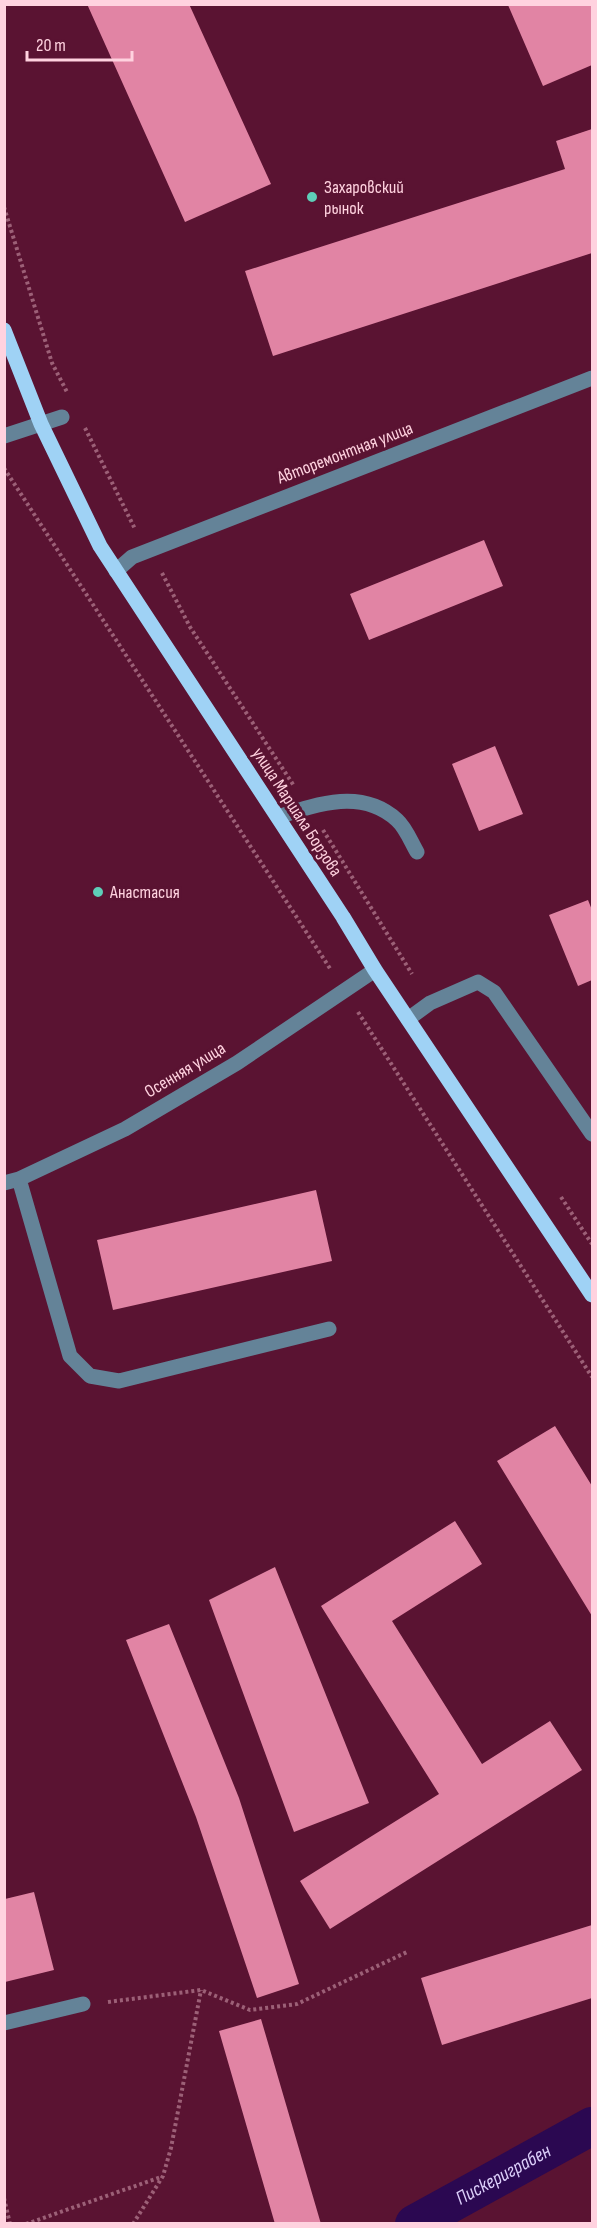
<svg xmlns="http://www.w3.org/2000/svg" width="597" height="2228" viewBox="0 0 597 2228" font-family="'Sofia Sans Condensed',sans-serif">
<rect width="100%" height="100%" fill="#5a1332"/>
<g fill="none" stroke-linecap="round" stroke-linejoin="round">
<path stroke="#2b0851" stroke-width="38" id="s1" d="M414 2224 592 2126"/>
</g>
<path fill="#e184a4" d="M87 4H189L271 184 185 222Z
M508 5H592V65L543 86Z
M592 129V253L273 356 245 271 565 169 556 141Z
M484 540 503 586 369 640 350 594Z
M495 746 523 814 479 831 452 764Z
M588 900 592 910V980L578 986 549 915Z
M316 1190 332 1261 113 1310 97 1240Z
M555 1426 592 1486V1616L497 1461Z
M455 1521 482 1564 392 1621 482 1764 550 1721 582 1770 330 1929 300 1881 439 1794 321 1606Z
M275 1567 369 1803 294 1832 209 1600Z
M169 1624 239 1798 299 1984 257 1998 196 1817 126 1640Z
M34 1892 54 1970 5 1982V1899Z
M592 1925V1998L442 2045 421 1978Z
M261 2019 321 2224H275L219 2031Z"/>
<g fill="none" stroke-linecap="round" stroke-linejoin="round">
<path stroke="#9c6077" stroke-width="4" stroke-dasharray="3 3" stroke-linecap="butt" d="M4 109V118
M4 207 52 363 67 392
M85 428 135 529
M4 468 331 970
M162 573 190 627 294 786
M323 830 412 974
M358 1012 592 1377
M561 1197 592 1244
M108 2002 201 1990 250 2010 297 2004 407 1952
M4 2198 10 2224
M26 2224 161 2177
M133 2224 163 2176 171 2148 201 1990"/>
<path stroke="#648398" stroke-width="15" d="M4 436 62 417
M116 571 132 557 592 378
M278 817C317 804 362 788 397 820 406 828 411 842 417 852
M408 1019 430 1003 478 982 494 992 592 1134
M19 1179 70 1356 90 1376 119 1381 329 1329
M4 1183 19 1179 125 1129 237 1063 375 970
M4 2023 83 2004"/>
<path stroke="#9fd2f5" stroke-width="15" d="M4 330 41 424 100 546 343 917 375 970 592 1295"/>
</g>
<g fill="#5eceb8" stroke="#5a1332" stroke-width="2">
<circle cx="312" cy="197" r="6"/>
<circle cx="98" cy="892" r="6"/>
</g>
<g text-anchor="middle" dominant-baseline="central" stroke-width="6" stroke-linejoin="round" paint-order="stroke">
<g font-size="18" fill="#ffd2df" stroke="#5a1332" text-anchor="start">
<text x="324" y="187">Захаровский<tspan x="324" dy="21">рынок</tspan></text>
<text x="110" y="892">Анастасия</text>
</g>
<g font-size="18" fill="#ffd2df" stroke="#5a1332">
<text transform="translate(345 453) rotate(-21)">Авторемонтная улица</text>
<text transform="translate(297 812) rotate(57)">улица Маршала Борзова</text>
<text transform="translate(185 1070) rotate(-31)">Осенняя улица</text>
</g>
<g font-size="20" font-style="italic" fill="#dbcef9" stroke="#5a1332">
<text stroke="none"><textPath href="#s1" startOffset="102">Пискериграбен</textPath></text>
</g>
</g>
<rect width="597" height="2228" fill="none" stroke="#ffd2df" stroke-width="12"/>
<path d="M27 51v9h105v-9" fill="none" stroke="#ffd2df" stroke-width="3"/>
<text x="36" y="51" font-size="18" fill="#ffd2df" stroke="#5a1332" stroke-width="4.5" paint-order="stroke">20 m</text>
</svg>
